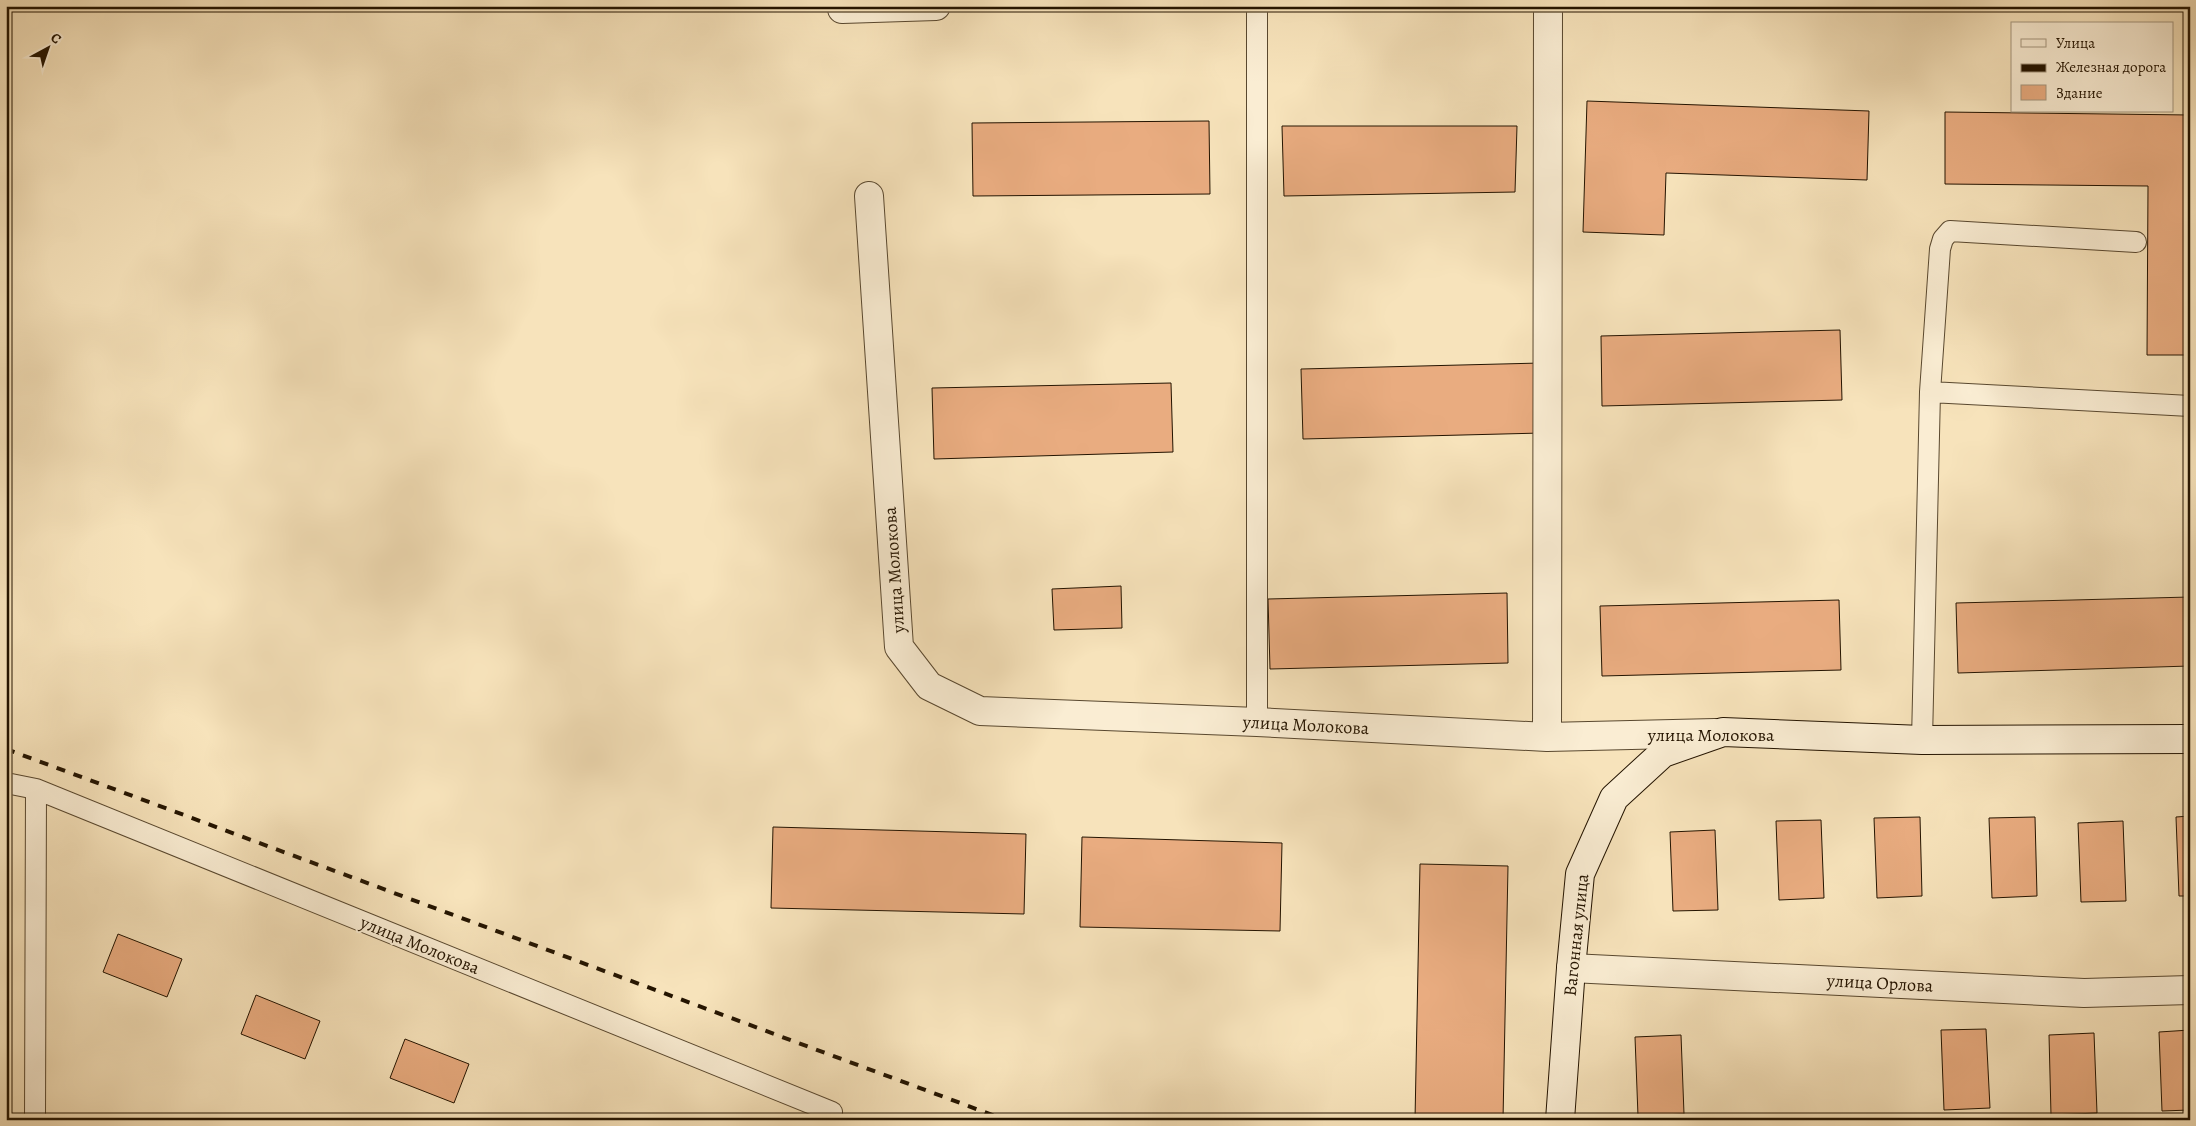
<svg xmlns="http://www.w3.org/2000/svg" width="2196" height="1126" viewBox="0 0 2196 1126" font-family="Alegreya,serif">
<rect width="100%" height="100%" fill="#f7e3bb"/>
<filter id="stains"><feTurbulence type="fractalNoise" baseFrequency=".004" numOctaves="4"/><feColorMatrix values="0 0 0 0 .2 0 0 0 0 .09 0 0 0 0 .02 0 0 0 .5 -.17"/></filter>
<radialGradient id="worn" r=".72"><stop offset=".6" stop-color="#630" stop-opacity="0"/><stop offset="1" stop-color="#630" stop-opacity=".3"/></radialGradient>
<path fill="#e9ac80" stroke="#241400" d="M1587 101 1869 111 1867 180 1666 173 1664 235 1583 232Z
M1945 112 2190 115V355H2147L2148 186 1945 184Z
M1209 121 1210 194 973 196 972 123Z
M1282 126H1517L1515 192 1284 196Z
M1840 330 1842 400 1602 406 1601 336Z
M1541 363 1542 433 1303 439 1301 369Z
M1171 383 1173 452 934 459 932 388Z
M1121 586 1122 628 1054 630 1052 589Z
M1507 593 1508 663 1270 669 1268 599Z
M2190 597V666L1958 673 1956 603Z
M1839 600 1841 670 1602 676 1600 606Z
M2190 816V896H2179L2176 817Z
M1920 817 1922 896 1877 898 1874 818Z
M2035 817 2037 896 1992 898 1989 818Z
M1821 820 1824 898 1779 900 1776 821Z
M2123 821 2126 901 2081 902 2078 823Z
M773 827 1026 834 1024 914 771 908Z
M1715 830 1718 910 1673 911 1670 832Z
M1082 837 1282 843 1280 931 1080 927Z
M1420 864 1508 866 1503 1120H1415Z
M118 934 182 959 167 997 103 972Z
M256 995 320 1021 305 1059 241 1034Z
M1986 1029 1990 1108 1944 1110 1941 1030Z
M2190 1030V1110L2162 1111 2159 1032Z
M2094 1033 2097 1113 2051 1115 2049 1035Z
M1681 1035 1684 1114 1638 1116 1635 1037Z
M405 1039 469 1064 454 1103 390 1078Z"/>
<g fill="none" stroke-linecap="round" stroke-linejoin="round">
<defs>
<path id="lane" d="M1930 392 2190 406
M1257 722V6
M1922 740 1930 392 1940 249 1943 239 1950 231 2136 242
M6 783 36 789 832 1112
M35 1120 36 789"/>
<path id="street" d="M842 9 936 6
M869 196 899 647 929 686 980 711 1257 722 1547 737 1715 733
M1547 737 1548 6
M1571 968 2084 993 2190 990"/>
<path id="secondary" d="M1560 1120 1571 968 1580 874 1614 798 1663 753 1723 732 1922 740 2190 739"/>
</defs>
<use href="#lane" stroke="#59482f" stroke-width="22"/>
<use href="#street" stroke="#59482f" stroke-width="30"/>
<use href="#secondary" stroke="#241400" stroke-width="30"/>
<use href="#lane" stroke="#faedd3" stroke-width="20"/>
<use href="#street" stroke="#faedd3" stroke-width="28"/>
<use href="#secondary" stroke="#faedd3" stroke-width="28"/>
<path stroke="#241400" stroke-width="4" stroke-dasharray="9 9" stroke-linecap="butt" d="M6 749 1006 1120"/>
</g>
<g text-anchor="middle" dominant-baseline="central" stroke-width="4" stroke-linejoin="round" paint-order="stroke">
<g font-size="18" fill="#241400" stroke="#faedd3">
<text transform="translate(894 570) rotate(-94)">улица Молокова</text>
<text transform="translate(1306 725) rotate(3)">улица Молокова</text>
<text x="1711" y="735">улица Молокова</text>
<text transform="translate(1576 935) rotate(-84)">Вагонная улица</text>
<text transform="translate(420 945) rotate(22)">улица Молокова</text>
<text transform="translate(1880 983) rotate(3)">улица Орлова</text>
</g>
</g>
<rect width="2196" height="1126" fill="none" stroke="#f7e3bb" stroke-width="25"/>
<rect x="8" y="8" width="2181" height="1111" fill="none" stroke="#241400" stroke-width="2.5"/>
<rect x="12" y="12" width="2171" height="1101" fill="none" stroke="#241400"/>
<rect x="2011" y="22" width="162" height="90" fill="#faedd3" stroke="#a4967f"/>
<rect x="2021" y="39" width="25" height="8" fill="#faedd3" stroke="#a4967f"/>
<text x="2056" y="48" font-size="15" fill="#241400">Улица</text>
<rect x="2021" y="64" width="25" height="8" fill="#241400" stroke="#a4967f"/>
<text x="2056" y="72" font-size="15" fill="#241400">Железная дорога</text>
<rect x="2021" y="85" width="25" height="15" fill="#e9ac80" stroke="#a4967f"/>
<text x="2056" y="98" font-size="15" fill="#241400">Здание</text>
<g transform="translate(48 48) rotate(40)" stroke="#faedd3" stroke-width="4" paint-order="stroke">
<path d="M0-4L9 19L0 12L-9 19Z" fill="#241400"/>
<text y="-8" font-size="14" font-weight="bold" text-anchor="middle" fill="#241400">С</text>
</g>
<rect width="100%" height="100%" filter="url(#stains)"/>
<rect width="100%" height="100%" fill="url(#worn)"/>
</svg>
